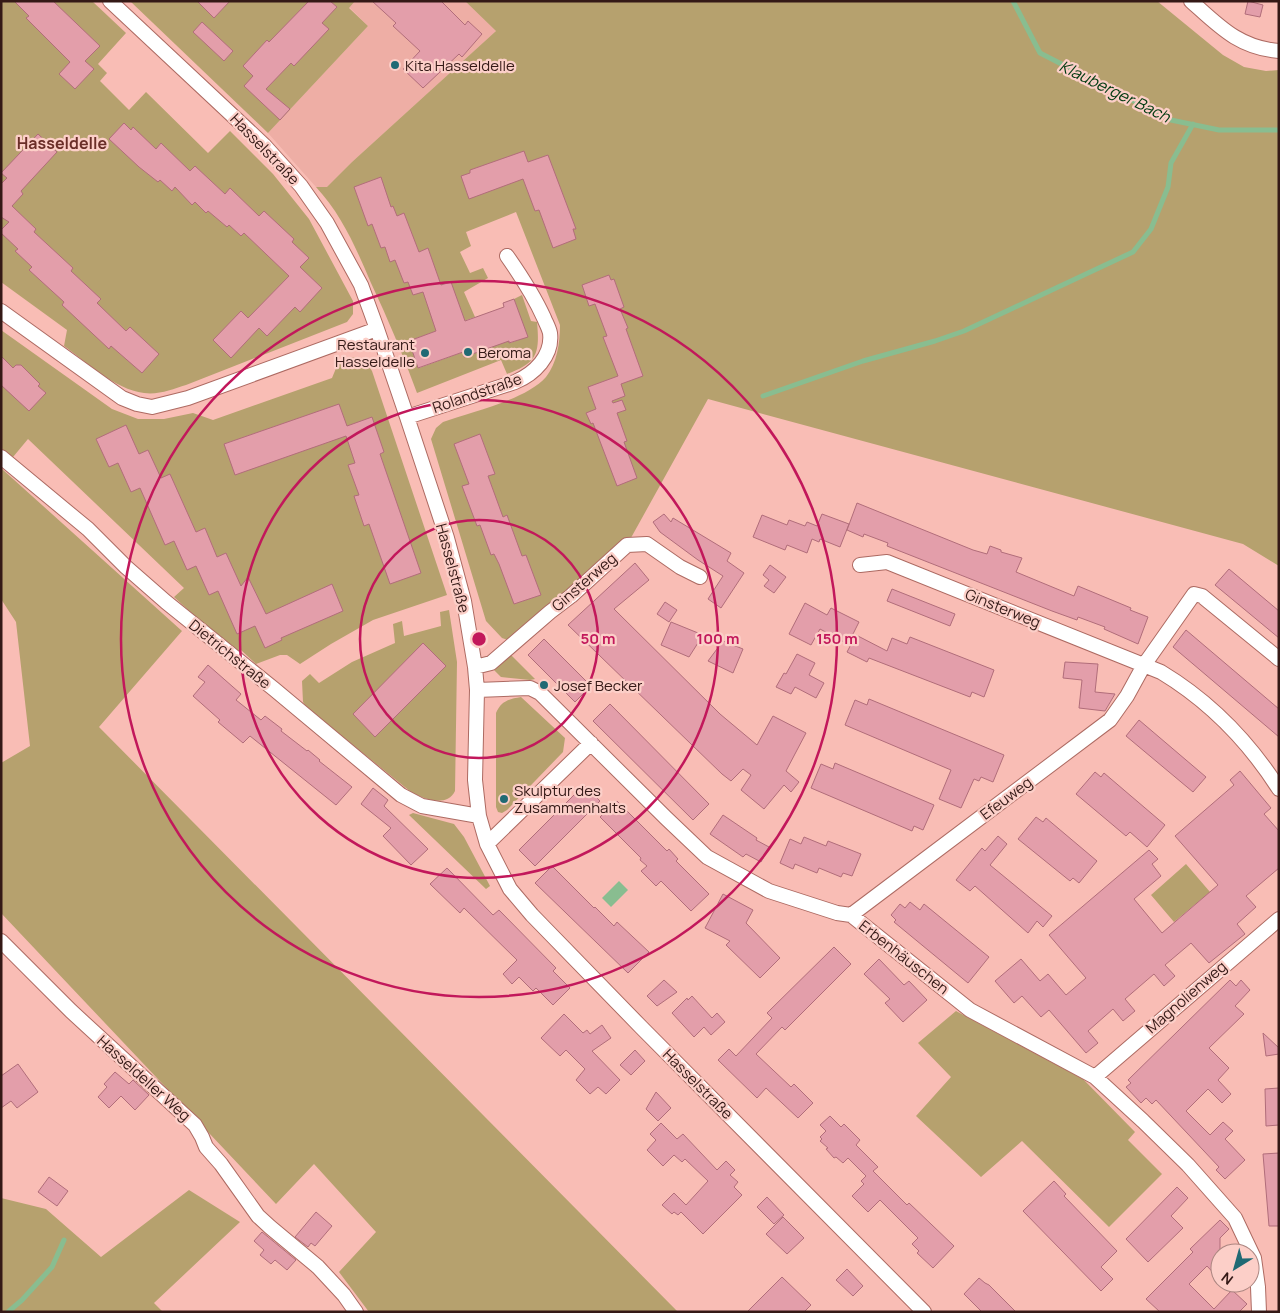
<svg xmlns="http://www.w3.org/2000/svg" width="1280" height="1313" viewBox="0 0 1280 1313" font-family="Manrope,sans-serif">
<rect width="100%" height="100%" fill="#f9bdb5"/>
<path fill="#eeaea5" d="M355 1H465L496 31 352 162 327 188 316 187 268 133 368 26 349 7Z"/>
<path fill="#b6a16e" d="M1 1H92L126 33 98 64 107 73 100 81 129 110 146 92 208 153 230 131 273 174 309 219 353 301V314L347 322 186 385C173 389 159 395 144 393 114 389 88 363 64 346L67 330 1 282Z
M130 1H355L349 8 368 26 268 133Z
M465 1H1157L1223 55 1244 67 1266 71 1279 70V566L1243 544 708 399 627 545 514 642 502 638 486 621 431 439 436 428 443 422C471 412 526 400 546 377 557 363 560 343 560 325L516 212 466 232 471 246 460 252 470 273 483 268 488 278 464 292 475 317 409 341 419 368 463 352 464 357 489 348 506 333 510 343 527 337 514 299 522 295 531 321 537 322C540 354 537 363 507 374L501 360 417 393C403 355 388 319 371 283 356 248 342 215 316 187H327L352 162 496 31Z
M1 330 112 409 138 419H164L193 413 213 420 332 378 339 361C353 354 364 358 372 371L447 595 373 620 331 644 300 664 287 655H280L256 664 241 650 237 655 174 597 184 588 28 439 13 457 1 449Z
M2 469 182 631 99 727 678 1312H369L339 1272 376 1232 314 1164 276 1204 1 913V763L30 746 16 622 1 599Z
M449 610 457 662 455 791C447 808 424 799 411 792L307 708 303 702 302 681 310 674 319 683 352 662 395 643 393 624 402 621 404 636 441 626 440 612Z
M509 653 535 679 530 680 501 677 492 668Z
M521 697 565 738 563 752 507 810 502 813 498 812 496 807V713C501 701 509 699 521 697Z
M413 813 454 824 464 837 490 886 486 889 409 815Z
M1186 864 1210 892 1174 922 1151 895Z
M956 1011 1083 1079 1135 1132 1128 1140 1162 1174 1109 1227 1022 1141 981 1177 916 1116 951 1077 918 1043Z
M189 1190 240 1222 154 1303 163 1312H1V1198L46 1209 101 1257Z"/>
<path fill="#89bd90" d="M619 881 628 890 611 907 602 898Z"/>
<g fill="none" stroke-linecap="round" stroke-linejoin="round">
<path stroke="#89bd90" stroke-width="5" d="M1013 1 1040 53 1171 120 1219 130H1279
M763 396 863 361 935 341 964 331 1133 252 1151 229 1168 187 1171 163 1193 124
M8 1312 22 1300 52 1267 64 1240"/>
</g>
<path fill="#e39eaa" stroke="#b16d7a" d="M14 1H53L100 46 85 61 94 69 75 89 59 74 70 62 26 18 29 16Z
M197 1H230L214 18Z
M309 1H330L337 7 322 23 329 29 294 66 291 63 266 89 290 109 280 120 244 86 253 76 243 66 267 40 269 42Z
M372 1H441L465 25 468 21 482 34 462 57 459 54 423 88 403 69 420 51 393 26 396 23Z
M1248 1 1263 5 1260 17 1245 14Z
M202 22 233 51 224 61 193 32Z
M124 123 131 130 133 127 156 149 161 143 190 171 195 166 225 194 230 188 259 216 264 211 294 239 292 242 309 258 300 267 322 288 300 312 295 307 267 336 259 328 231 358 213 340 241 311 248 318 289 276 244 233 241 236 229 225 227 227 208 211 206 213 195 202 192 205 175 187 172 191 160 180 158 182 139 167 109 139Z
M38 134 57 152 21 191 23 194 12 206 36 229 34 232 73 268 71 271 101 299 97 303 126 331 130 327 159 354 142 373 111 346 109 349 62 305 64 302 29 270 32 267 15 251 18 249 1 233V230L9 222 1 217V184L7 178 1 173Z
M524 151 528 162 548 155 576 229H573L576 239 553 248 539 210 535 211 523 179 469 199 461 176 470 173V170Z
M381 177 391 207 393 206 397 216 404 213 419 252 428 248 441 285 451 282 465 321 504 307 503 303 514 299 528 337 509 343V341L464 357 463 352 418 368 409 341 436 331 423 292 413 295 408 282 404 283 395 260 390 262 385 247 381 248 372 224 368 226 354 187Z
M609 275 611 280 614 279 624 307 620 309 628 328 626 329 643 376 621 384 625 396 612 401 613 403 622 400 626 410 617 413 627 441 624 442 637 478 617 486 593 423 591 424 586 413 596 409 588 387 618 376 603 337 607 336 595 304 589 306 582 285Z
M1 356 13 368 16 365H21L40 384 38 386 46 393 29 411 1 385Z
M339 404 347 426 372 417 384 452 380 454 421 573 390 584 369 524 364 526 354 496 359 495 348 465 355 463 346 436 235 475 224 444Z
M126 425 139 454 148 450 161 478 170 474 196 532 205 528 217 557 226 553 241 586 248 577 266 614 332 584 343 611 281 638 282 640 265 648 255 626 237 634 218 591 209 595 196 566 187 570 174 541 165 545 140 488 131 492 118 463 109 467 96 439Z
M480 434 495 474 488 476 503 517 507 515 522 556 526 555 541 595 514 604 499 564 494 554 491 555 480 525 477 526 462 486 469 484 454 444Z
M857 503 973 550 987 554 990 546 1001 550V552L1022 558 1016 572 1074 596 1078 586 1131 608 1130 610 1148 617 1138 644 1104 629 1105 627 1078 617 1077 620 1052 611 887 546 888 543 864 534 863 537 847 530Z
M664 514 671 522 673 518 731 553 727 561 744 573 721 608 708 599 723 576 698 560 660 532 653 522Z
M822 514 849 524 840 547 820 539 819 542 812 539 807 553 787 545 785 550 753 537 762 515 787 525 789 520 805 526 807 522 817 526Z
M635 563 649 580 614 609 720 714 757 745 773 716 806 733 786 771 799 782 791 792 784 785 764 809 741 790 751 775 743 769 731 781 722 774 568 625Z
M770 565 786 577 774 593 764 586 769 580 763 575Z
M1229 569 1279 611V638L1215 585Z
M892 589 955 614 950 626 887 601Z
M665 602 677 610 669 622 657 614Z
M805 603 827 615 831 608 859 622 848 644 820 629 811 645 789 634Z
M671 622 703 635 689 657 661 645Z
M1186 630 1279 709V737L1173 647Z
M856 635 887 651 892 638 907 644 910 637 994 670 984 697 972 692 970 697 869 658 867 662 847 652Z
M544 639 591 686 575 702 528 655Z
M723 641 743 649 733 673 708 661Z
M423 643 446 666 375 737 353 714Z
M797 654 815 663 809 675 824 683 816 698 795 687 791 694 776 687 784 673 786 674Z
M1065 662 1098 664 1095 692 1115 694 1105 711 1079 708 1082 680 1063 678Z
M208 665 241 694 236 700 261 720 265 716 282 729 281 731 307 751 308 750 320 760 319 761 352 787 336 805 250 736 243 743 218 722 220 720 193 696 205 682 198 677Z
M869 699 1004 755 993 782 981 777 979 781 974 779 961 808 939 799 951 770 845 725 855 700 867 705Z
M610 704 709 804 693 820 593 721Z
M1139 720 1206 777 1193 792 1126 736Z
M835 763 934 805 923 830 914 826 912 831 811 788 821 764 833 769Z
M1240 771 1271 808 1264 814 1279 831V868L1246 896 1256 907 1237 924 1245 934 1209 963 1191 943 1165 965 1175 976 1164 986 1154 974 1125 999 1135 1011 1123 1021 1113 1009 1088 1031 1098 1043 1086 1053 1049 1010 1041 1017 1022 996 1014 1003 995 981 1021 959 1040 981 1048 974 1066 995 1086 978 1049 935 1149 850 1158 859 1152 864 1161 876 1134 899 1162 933 1218 885 1175 836 1234 785 1230 780Z
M1095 772 1101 777 1104 773 1165 825 1147 847 1130 832 1126 836 1076 794Z
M584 785 600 801 535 866 519 850Z
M373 788 388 800 384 806 428 849 411 865 383 836 391 828 361 804Z
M617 801 667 851 669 849 678 859 676 861 709 894 691 911 661 881 656 886 641 871 647 866 640 860 641 858 600 817Z
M723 815 757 838 756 840 769 847 761 862 746 854 743 857 710 834Z
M1036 817 1043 822 1046 818 1097 861 1079 883 1073 878 1070 881 1018 839Z
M998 836 1007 844 990 865 1052 916 1043 927 1037 921 1028 933 975 886 970 891 956 880 982 848 985 851Z
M804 837 826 846 828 841 861 854 852 876 843 873 841 877 819 868 817 873 795 864 793 869 780 863 790 839 801 844Z
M552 866 594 908 595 907 614 926 617 922 649 952 628 973 535 883Z
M447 868 493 915 499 910 556 968 553 971 570 988 553 1005 536 988 533 991 519 977 512 984 503 974 517 960 464 908 460 913 430 884Z
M723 894 753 910 746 923 780 958 760 978 726 945 730 941 705 928Z
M910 902 920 910 924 904 989 957 968 983 894 922 896 920 891 915 900 904 905 908Z
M834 947 851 964 785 1030 782 1027 756 1054 791 1087 794 1084 813 1103 798 1118 766 1088 757 1098 718 1060 729 1049 736 1056 772 1018 767 1013Z
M879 959 904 985 909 981 927 1000 903 1022 885 1003 890 999 864 974Z
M664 980 677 992 657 1006 647 996Z
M1230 980 1236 986 1241 980 1250 990 1235 1006 1244 1014 1209 1048 1229 1068 1218 1080 1231 1094 1222 1103 1208 1089 1186 1111 1210 1135 1223 1122 1233 1131 1225 1139 1245 1160 1225 1179 1216 1170 1219 1167 1156 1100 1152 1104 1146 1098 1141 1103 1126 1087 1131 1083 1128 1080Z
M692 996 712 1018 717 1013 725 1022 711 1035 704 1027 694 1037 672 1013 687 998 688 1000Z
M564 1014 583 1033 587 1030 590 1034 602 1025 611 1038 592 1051 620 1080 606 1094 598 1087 590 1094 576 1080 585 1069 566 1050 560 1056 541 1038Z
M1263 1033 1279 1048V1054L1266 1056Z
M635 1050 645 1061 631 1075 620 1065Z
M18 1064 38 1092 17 1108 11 1101 1 1108V1076Z
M115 1072 129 1084 133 1080 149 1095 135 1110 121 1096 109 1108 98 1097 107 1087 104 1084Z
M1279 1088V1125L1266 1126 1265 1089Z
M656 1092 671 1108 658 1121 646 1109Z
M830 1116 841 1127 844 1124 860 1140 856 1145 878 1167 873 1171 907 1205 909 1203 954 1246 933 1268 917 1253 919 1251 912 1244 918 1238 880 1200 868 1212 852 1196 864 1184 861 1181 866 1176 848 1158 843 1163 836 1157 834 1158 826 1149 828 1148 820 1141 822 1139 820 1137 826 1131 820 1125Z
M661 1123 677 1139 683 1134 717 1170 726 1161 735 1170 730 1175 738 1182 734 1187 742 1195 703 1234 681 1212 678 1215 674 1212 672 1214 662 1205 674 1193 686 1205 708 1181 685 1159 682 1162 674 1155 663 1166 647 1150 656 1140 650 1134Z
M1279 1153V1226H1269L1263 1154Z
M49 1177 68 1191 57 1206 38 1192Z
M1054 1181 1066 1194 1064 1196 1117 1251 1101 1267 1113 1279 1101 1291 1023 1211Z
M1177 1187 1188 1198 1171 1216 1183 1228 1148 1262 1126 1239Z
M767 1197 784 1215 774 1224 757 1207Z
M316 1212 332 1226 315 1246 311 1243 308 1247 295 1237Z
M783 1217 804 1238 787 1254 766 1234Z
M1220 1220 1229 1229 1220 1238V1280L1207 1266 1189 1284 1214 1309 1232 1290 1247 1304 1239 1312H1160L1146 1299 1193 1252 1190 1249Z
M262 1232 296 1260 287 1270 275 1260 271 1264 260 1255 264 1250 254 1241Z
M847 1269 863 1286 853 1296 836 1280Z
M782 1277 811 1305 804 1312H747Z
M979 1278 985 1283 989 1285 1016 1312H982L964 1294Z"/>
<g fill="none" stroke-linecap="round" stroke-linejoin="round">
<defs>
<path id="minor" d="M110 1 264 145 301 186 327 223 361 285 377 329 407 417 447 538 464 601 475 667 477 690 475 780 479 816 487 844 510 889 532 915 641 1027 924 1312
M1191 1C1219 26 1239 48 1279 51
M1 311 122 398 137 404 152 407 188 398 377 329
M407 417 515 382C534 374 553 356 550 333 549 328 546 323 544 318 534 296 521 276 507 256
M1 457 88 529 126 567 166 602 274 689 401 795 422 806 479 816
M860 565 887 562 1161 672C1209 701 1249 742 1279 789
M475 667 491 663 550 612 571 596 627 545 647 544 680 567 700 577
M477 690 530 688 540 693 666 818 707 857 769 891 837 913 851 915 970 1010 1095 1077 1143 1121 1188 1165 1235 1218 1254 1258 1258 1287 1259 1312
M487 844 591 743
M851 915 1110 720 1127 696 1144 665 1194 594 1202 596 1279 659
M1 941 71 1011 195 1125 202 1137 206 1147 221 1164 258 1216 270 1227 318 1267 344 1295 356 1312
M1095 1077 1279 919"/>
</defs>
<use href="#minor" stroke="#ad6a62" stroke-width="16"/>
<use href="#minor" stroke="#fff" stroke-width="14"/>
</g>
<g fill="none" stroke="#c2185b" stroke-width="2.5">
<circle cx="479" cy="639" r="119"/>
<circle cx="479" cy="639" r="239"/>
<circle cx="479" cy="639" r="358"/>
</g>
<g fill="#206a74" stroke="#fccfc8" stroke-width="2">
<circle cx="395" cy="65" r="5"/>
<circle cx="468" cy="352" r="5"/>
<circle cx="425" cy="353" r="5"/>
<circle cx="544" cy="685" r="5"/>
<circle cx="504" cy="799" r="5"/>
</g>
<g text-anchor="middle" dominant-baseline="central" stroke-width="4.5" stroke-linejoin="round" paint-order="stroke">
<g font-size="15" fill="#341916" stroke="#fccfc8" text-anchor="start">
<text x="405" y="65">Kita Hasseldelle</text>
<text x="415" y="344" text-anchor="end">Restaurant<tspan x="415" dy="17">Hasseldelle</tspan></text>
<text x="478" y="352">Beroma</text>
<text x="554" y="685">Josef Becker</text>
<text x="514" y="790">Skulptur des<tspan x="514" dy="17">Zusammenhalts</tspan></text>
</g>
<g font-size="15" fill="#341916" stroke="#fccfc8">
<text transform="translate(265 149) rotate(46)">Hasselstraße</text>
<text transform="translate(477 393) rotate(-19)">Rolandstraße</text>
<text transform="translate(453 568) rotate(75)">Hasselstraße</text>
<text transform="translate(584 582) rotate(-41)">Ginsterweg</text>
<text transform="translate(1003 608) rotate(22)">Ginsterweg</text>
<text transform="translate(230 654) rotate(39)">Dietrichstraße</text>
<text transform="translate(1006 798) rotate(-37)">Efeuweg</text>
<text transform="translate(904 957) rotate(38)">Erbenhäuschen</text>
<text transform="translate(1186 997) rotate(-41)">Magnolienweg</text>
<text transform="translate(144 1078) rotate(42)">Hasseldeller Weg</text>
<text transform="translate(698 1084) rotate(45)">Hasselstraße</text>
</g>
<g font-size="16" font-style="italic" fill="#003b11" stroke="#fccfc8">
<text transform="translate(1115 91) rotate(26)">Klauberger Bach</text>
</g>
<g font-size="16" font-weight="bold" fill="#6a2e28" stroke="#fccfc8">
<text x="62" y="143">Hasseldelle</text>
</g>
</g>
<circle cx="479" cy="639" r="8" fill="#c2185b" stroke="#fccfc8" stroke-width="2.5"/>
<g font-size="15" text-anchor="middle" font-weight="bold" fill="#c2185b" stroke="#fccfc8" stroke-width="4.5" stroke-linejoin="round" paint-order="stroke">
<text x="598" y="644">50 m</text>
<text x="718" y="644">100 m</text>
<text x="837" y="644">150 m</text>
</g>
<rect width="1280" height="1313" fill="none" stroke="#341916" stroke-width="5"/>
<g transform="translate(1235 1268) rotate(217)"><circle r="24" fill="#fccfc8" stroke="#ac8681"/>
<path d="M0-4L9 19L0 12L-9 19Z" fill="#206a74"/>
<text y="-8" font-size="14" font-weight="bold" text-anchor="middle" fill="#341916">N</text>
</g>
</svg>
